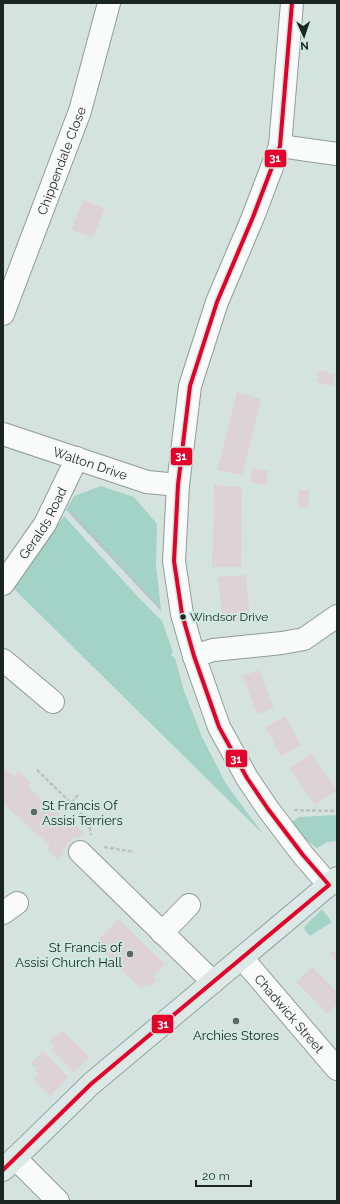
<svg xmlns="http://www.w3.org/2000/svg" width="340" height="1204" viewBox="0 0 340 1204" font-family="Raleway,sans-serif">
<rect width="100%" height="100%" fill="#d5e3de"/>
<path fill="#a3d3c5" d="M101 486 134 497 157 524 156 565 161 611 66 510 74 496Z
M64 516 139 598 162 621 173 652 171 655 175 658 184 691 202 737 226 784 264 835 14 589Z
M337 815V841L327 842 317 848 300 835 289 824 299 817Z
M322 909 332 922 310 936 303 928Z"/>
<path fill="#ddd3d7" d="M83 200 105 208 93 238 71 230Z
M319 370 336 374 333 386 316 382Z
M237 392 261 399 242 475 217 470Z
M253 468 268 471 266 485 250 482Z
M214 485 242 487 241 567H212Z
M299 490H309L308 508 298 507Z
M246 575 250 621 223 623 218 577Z
M259 670 274 708 257 714 242 676Z
M285 716 301 745 281 756 265 727Z
M311 753 337 790 315 805 289 768Z
M3 767 14 776 19 771 31 783 28 787 69 825 73 822 84 832 77 839 75 837 62 851 64 853 58 860 47 850 50 846 3 803Z
M118 919 165 964 154 977 157 980 150 987 147 984 141 989 94 944Z
M337 949V964L330 954Z
M312 967 337 992V1004L327 1014 296 982Z
M62 1030 90 1057 74 1072 51 1050 54 1047 49 1042Z
M43 1051 68 1077 50 1096 33 1079 38 1075 35 1071 37 1069 31 1063Z"/>
<g fill="none" stroke-linecap="round" stroke-linejoin="round">
<defs>
<g id="minor">
<path d="M292 3 280 146 253 217 217 302 190 386 178 485 174 561 182 614 194 656 219 727 247 778 268 809 303 855 329 885"/>
<path d="M280 146 337 154"/>
<path id="s1" d="M3 314 80 111 109 3"/>
<path id="s2" d="M3 434 147 482 178 485"/>
<path id="s3" d="M3 584 45 524 77 458"/>
<path d="M194 656 213 650 282 643 304 639 337 616"/>
<path d="M3 660 53 702"/>
<path d="M80 852 213 982"/>
<path d="M3 913 17 903"/>
<path d="M162 933 189 905"/>
<path id="s4" d="M242 958 337 1069"/>
<path d="M15 1158 58 1201"/>
</g>
<path id="major" d="M3 1170 91 1084 337 878"/>
</defs>
<use href="#minor" stroke="#919c98" stroke-width="24"/>
<use href="#major" stroke="#90a8a1" stroke-width="24"/>
<path stroke="#bec1c0" stroke-width="2.5" stroke-dasharray="4 2" stroke-linecap="butt" d="M72 513 160 608
M37 770 71 803
M78 795 71 803 89 822 91 835
M294 810 337 811
M104 847 134 852"/>
<use href="#minor" stroke="#f9fbfa" stroke-width="22"/>
<use href="#major" stroke="#dde9e6" stroke-width="22"/>
<defs>
<path id="bus-1" d="M292 3 280 146 253 217 217 302 190 386 178 485 174 561 182 614 194 656 219 727 247 778 268 809 303 855 329 885
M3 1170 91 1084 329 885"/>
</defs>
<use href="#bus-1" stroke="#cfe9e0" stroke-width="7"/>
<use href="#bus-1" stroke="#e4002b" stroke-width="4"/>
</g>
<circle fill="#1b2522" stroke="#cfe9e0" stroke-width="1.5" cx="183" cy="617" r="3.5"/>
<g fill="#5c6864" stroke="#cfe9e0" stroke-width="1.5">
<circle cx="34" cy="812" r="4"/>
<circle cx="130" cy="954" r="4"/>
<circle cx="236" cy="1021" r="4"/>
</g>
<g text-anchor="middle" dominant-baseline="central" stroke-width="4" stroke-linejoin="round" paint-order="stroke">
<g font-size="12" fill="#1b2522" stroke="#cfe9e0" text-anchor="start">
<text x="190" y="617">Windsor Drive</text>
</g>
<g font-size="13" fill="#1b2522" stroke="#cfe9e0">
<text stroke="none"><textPath href="#s1" startOffset="164">Chippendale Close</textPath></text>
<text stroke="none"><textPath href="#s2" startOffset="92">Walton Drive</textPath></text>
<text stroke="none"><textPath href="#s3" startOffset="73">Geralds Road</textPath></text>
<text stroke="none"><textPath href="#s4" startOffset="73">Chadwick Street</textPath></text>
</g>
<g font-size="13" fill="#1b2522" stroke="#cfe9e0" text-anchor="start">
<text x="42" y="805">St Francis Of<tspan x="42" dy="15">Assisi Terriers</tspan></text>
<text x="122" y="947" text-anchor="end">St Francis of<tspan x="122" dy="15">Assisi Church Hall</tspan></text>
<text x="236" y="1035" text-anchor="middle">Archies Stores</text>
</g>
</g>
<g stroke="#cfe9e0" stroke-width="1.5">
<rect x="264" y="149" width="23" height="19" rx="4" fill="#e4002b"/>
<rect x="170" y="447" width="23" height="19" rx="4" fill="#e4002b"/>
<rect x="225" y="749" width="23" height="19" rx="4" fill="#e4002b"/>
<rect x="151" y="1014" width="23" height="20" rx="4" fill="#e4002b"/>
</g>
<g font-size="11" text-anchor="middle" font-weight="bold" fill="#fff">
<text x="275" y="162">31</text>
<text x="181" y="460">31</text>
<text x="236" y="763">31</text>
<text x="163" y="1028">31</text>
</g>
<rect width="340" height="1204" fill="none" stroke="#1b2522" stroke-width="8"/>
<g transform="translate(304 36) rotate(177)" stroke="#cfe9e0" stroke-width="3" paint-order="stroke">
<path d="M0-3L7 15L0 10L-7 15Z" fill="#1b2522"/>
<text y="-6" font-size="11" font-weight="bold" text-anchor="middle" fill="#1b2522">N</text>
</g>
<path d="M196 1180v6h55v-6" fill="none" stroke="#1b2522" stroke-width="2"/>
<text x="202" y="1180" font-size="12" fill="#1b2522" stroke="#cfe9e0" stroke-width="3" paint-order="stroke">20 m</text>
</svg>
